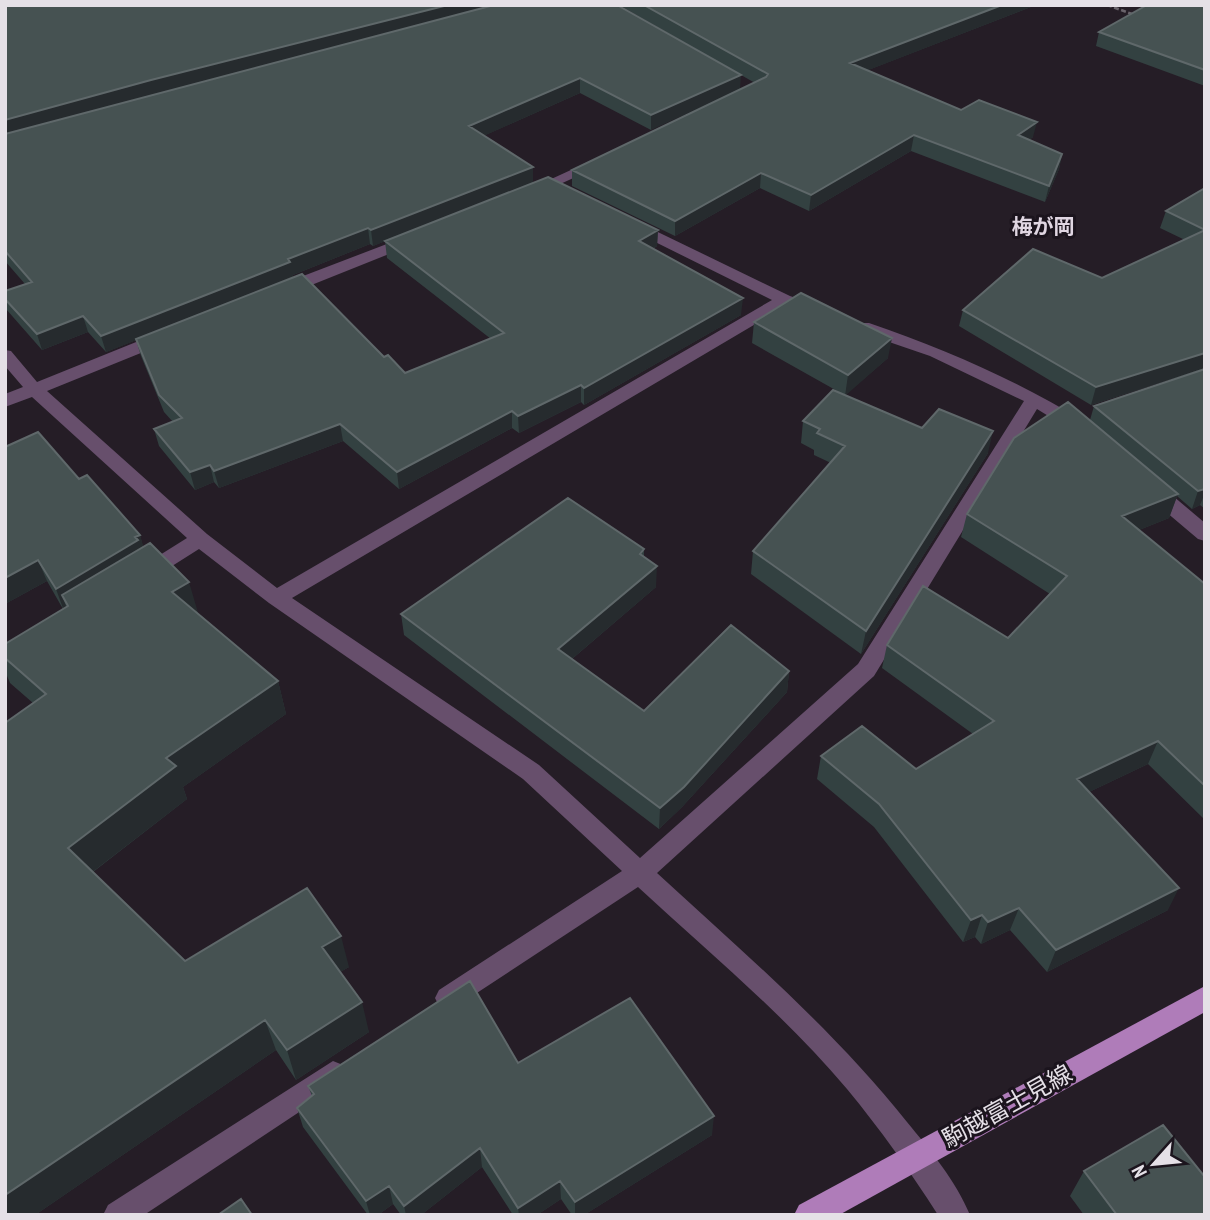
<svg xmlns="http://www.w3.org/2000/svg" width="1210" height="1220" viewBox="0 0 1210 1220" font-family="'PT Sans Narrow','Noto Sans JP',sans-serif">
<rect width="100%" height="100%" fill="#251d26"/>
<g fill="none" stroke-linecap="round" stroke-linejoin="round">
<path stroke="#6b646c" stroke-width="2.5" stroke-dasharray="5 2.5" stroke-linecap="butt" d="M1107 5 1135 15"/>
<path fill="#674f6c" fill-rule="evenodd" d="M597 158 604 162 602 165 536 195H526L523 192Z
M633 220 790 296 819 306 821 310 813 315 786 306 292 598 539 765 640 858 858 664 1024 401 930 356 857 331 854 327 857 323H869C945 349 1016 380 1085 422L1087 426 1085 430H1071L1037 409 874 676 657 873C744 953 833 1029 907 1122 930 1150 956 1181 970 1215H938C910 1171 880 1129 847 1089 785 1015 708 952 638 887L457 1006 448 1010 439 1006 435 998 439 990 622 871 523 779 269 603 199 549 150 580 143 582 136 580 133 575 136 570 187 538 32 397 5 407V394L23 387 5 366V350L11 351 37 382 156 334H168L171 338 168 342 47 391 207 534 277 588 772 300 627 228 625 225 627 222Z
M413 234 419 236 421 239 419 242 289 294 283 295 275 290 277 286Z
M1153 484 1160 485 1205 523V541L1198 539 1146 495 1143 490 1146 485Z
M333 1061 343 1065 347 1074 343 1083 144 1215H103L108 1205Z"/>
<path fill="#af7cb9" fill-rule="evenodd" d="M1205 986V1012L839 1215H794L799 1205Z"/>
</g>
<path fill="#334141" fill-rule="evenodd" d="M5 5 741 75 651 130 580 93 483 136 533 167V183L658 230 657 246 653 249 741 315 584 405 581 402 519 433 512 428 399 489 343 441 219 488 214 482 195 490 159 446 154 429 173 422 164 412 141 356 136 340 106 352 88 332 42 350 6 309 5 291 25 284 5 261ZM385 241 387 258 491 339 405 373 384 357 293 277V275L370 244 373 246Z
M619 5H1036L868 70 961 110 1033 137 1029 140 1062 154 1059 169 1045 202 911 151 809 211 760 188 675 236 572 186V170L755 83Z
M1205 5V86L1096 46 1099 32Z
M1205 188V368L1091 405 959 326 963 310 1102 278 1185 240 1160 228 1166 211Z
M754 322 888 358 845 395 922 428 988 453 861 654 751 574 753 551 831 463 814 455V450L801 443 803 421 839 392 752 343Z
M1205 369V509L1200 505 1192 509 1177 496 1169 518 1139 530 1205 584V820L1148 764 1089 792 1168 910 1047 972 1010 930 981 944 975 937 963 942 874 827 817 779 821 756 916 769 973 734 882 668 887 645 1008 638 1050 594 961 537 967 514 1090 420 1094 406Z
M79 479 140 535 143 547 199 614 278 681 286 714 183 787 187 799 93 872 185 961 349 967 340 972 369 1032 296 1080 276 1050 35 1215 33 703 10 683 5 671V644L63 609 47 581 5 604Z
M644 549V557L656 587 572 659 644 711 789 671 787 692 682 807 659 829 404 635 401 614Z
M518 1063 712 1135 584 1215H572L561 1199 537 1215H513L482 1167 421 1215H401L393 1204 378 1215H368L303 1127 297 1108 312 1096 308 1086Z
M1084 1171 1205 1215H1084L1070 1196Z"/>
<path fill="#262b2e" d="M448 5H505L5 136V120L151 80Z
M1002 5H1036L848 78 850 63Z
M741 75 740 90 651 130V115Z
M580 78V93L470 142 469 126Z
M1037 122 1033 137 1014 150 1018 135Z
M914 135 911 151 809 211 811 195Z
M1062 154 1059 169 1045 202 1049 186Z
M533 167V183L373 246 371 230Z
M761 173 760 188 675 236V221Z
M368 228 370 244 293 275V278L106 352 101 336 288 259Z
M658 230 657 246 638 257 639 241Z
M743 298 741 315 584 405V388Z
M83 316 88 332 42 350 37 334Z
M892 338 888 358 845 396 848 375Z
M1205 353V368L1091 405 1096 387Z
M581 385V402L519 433 518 416Z
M512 411V428L399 489 397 472Z
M340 424 343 441 219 488 214 471Z
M993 431 988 453 861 654 866 631Z
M210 465 214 482 195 490 190 472Z
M1205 489V493L1200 505 1192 509 1198 491Z
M1178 494 1169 518 1114 540 1122 516Z
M140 535 146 556 62 595 67 609 64 611 56 589Z
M38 560 47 581 5 604V578Z
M657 566 656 587 559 670 558 649Z
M189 582 199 616 172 592Z
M789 671 787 692 682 807 659 829 660 808Z
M278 681 286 714 183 787 187 799 82 880 68 848 166 758Z
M1158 741 1148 764 1068 802 1077 779Z
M1179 888 1168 910 1047 972 1056 950Z
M1019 908 1010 930 981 944 988 922Z
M982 915 975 937 963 942 971 920Z
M341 936 349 967 330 978 322 947Z
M362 1002 369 1032 296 1080 287 1050Z
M265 1020 276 1050 35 1215H5V1195Z
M714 1116 712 1135 584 1215H575V1202Z
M480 1148 482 1167 421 1215H406L404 1206Z
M560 1181 561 1199 537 1215H519L518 1208Z
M389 1186 393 1204 378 1215H370L366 1201Z"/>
<path fill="#465252" stroke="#5f686a" stroke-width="2" d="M5 5H448L151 80 5 120Z
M494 5H617L741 75 651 115 580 78 469 126 533 167 371 230 368 228 288 259 290 262 101 336 83 316 37 334 5 299V291L32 282 5 251V134Z
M644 5H1002L850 63 961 110 979 100 1037 122 1018 135 1062 154 1049 186 914 135 811 195 761 173 675 221 572 170 766 77 768 74Z
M1147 5H1205V70L1099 32Z
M548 177 658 230 639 241 743 298 584 388 581 385 518 416 512 411 397 472 340 424 214 471 210 465 190 472 154 429 182 418 159 395 136 339 302 274 384 357 388 355 405 373 504 333 385 241Z
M1205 188V230L1166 211Z
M1205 230V353L1096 387 963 310 1033 249 1102 278Z
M801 293 892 338 848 375 754 322Z
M1205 369V489L1198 491 1094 406Z
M833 390 922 428 939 409 993 431 866 631 753 551 845 446 817 433 820 429 803 421Z
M1068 402 1178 494 1122 516 1205 584V786L1158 741 1077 779 1179 888 1056 950 1019 908 988 922 982 915 971 920 879 804 821 756 862 726 916 769 994 721 887 645 923 586 1008 638 1067 576 967 514 1014 438Z
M38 432 79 479 87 475 140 535 135 537 138 540 56 589 38 560 5 578V447Z
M568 498 644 549 640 554 657 566 558 649 644 711 731 625 789 671 684 787 660 808 401 614Z
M150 543 189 582 172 592 278 681 166 758 176 766 68 848 185 961 307 888 341 936 322 947 362 1002 287 1050 265 1020 5 1195V723L46 694 5 658V644L68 606 62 595Z
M470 981 518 1063 630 998 714 1116 575 1202 560 1181 518 1208 480 1148 404 1206 389 1186 366 1201 297 1108 314 1094 308 1086Z
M1163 1125 1205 1177V1215H1117L1084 1171Z
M241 1199 252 1215H218Z"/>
<g text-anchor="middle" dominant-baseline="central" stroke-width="6" stroke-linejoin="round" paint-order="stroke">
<g font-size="21" font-weight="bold" fill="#e0d6e2" stroke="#1b141d">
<text x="1043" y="226">梅が岡</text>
</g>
<g font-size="24" fill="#e5e0e7" stroke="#1b141d">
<text transform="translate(1007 1106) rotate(-29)">駒越富士見線</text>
</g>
</g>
<rect width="1210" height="1220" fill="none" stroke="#e5e0e7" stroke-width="14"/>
<g transform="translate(1154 1164) rotate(243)" stroke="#1b141d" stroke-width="5" paint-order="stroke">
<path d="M0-5L12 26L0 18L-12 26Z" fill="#e5e0e7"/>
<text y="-10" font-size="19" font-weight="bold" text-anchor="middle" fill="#e5e0e7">N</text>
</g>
</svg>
